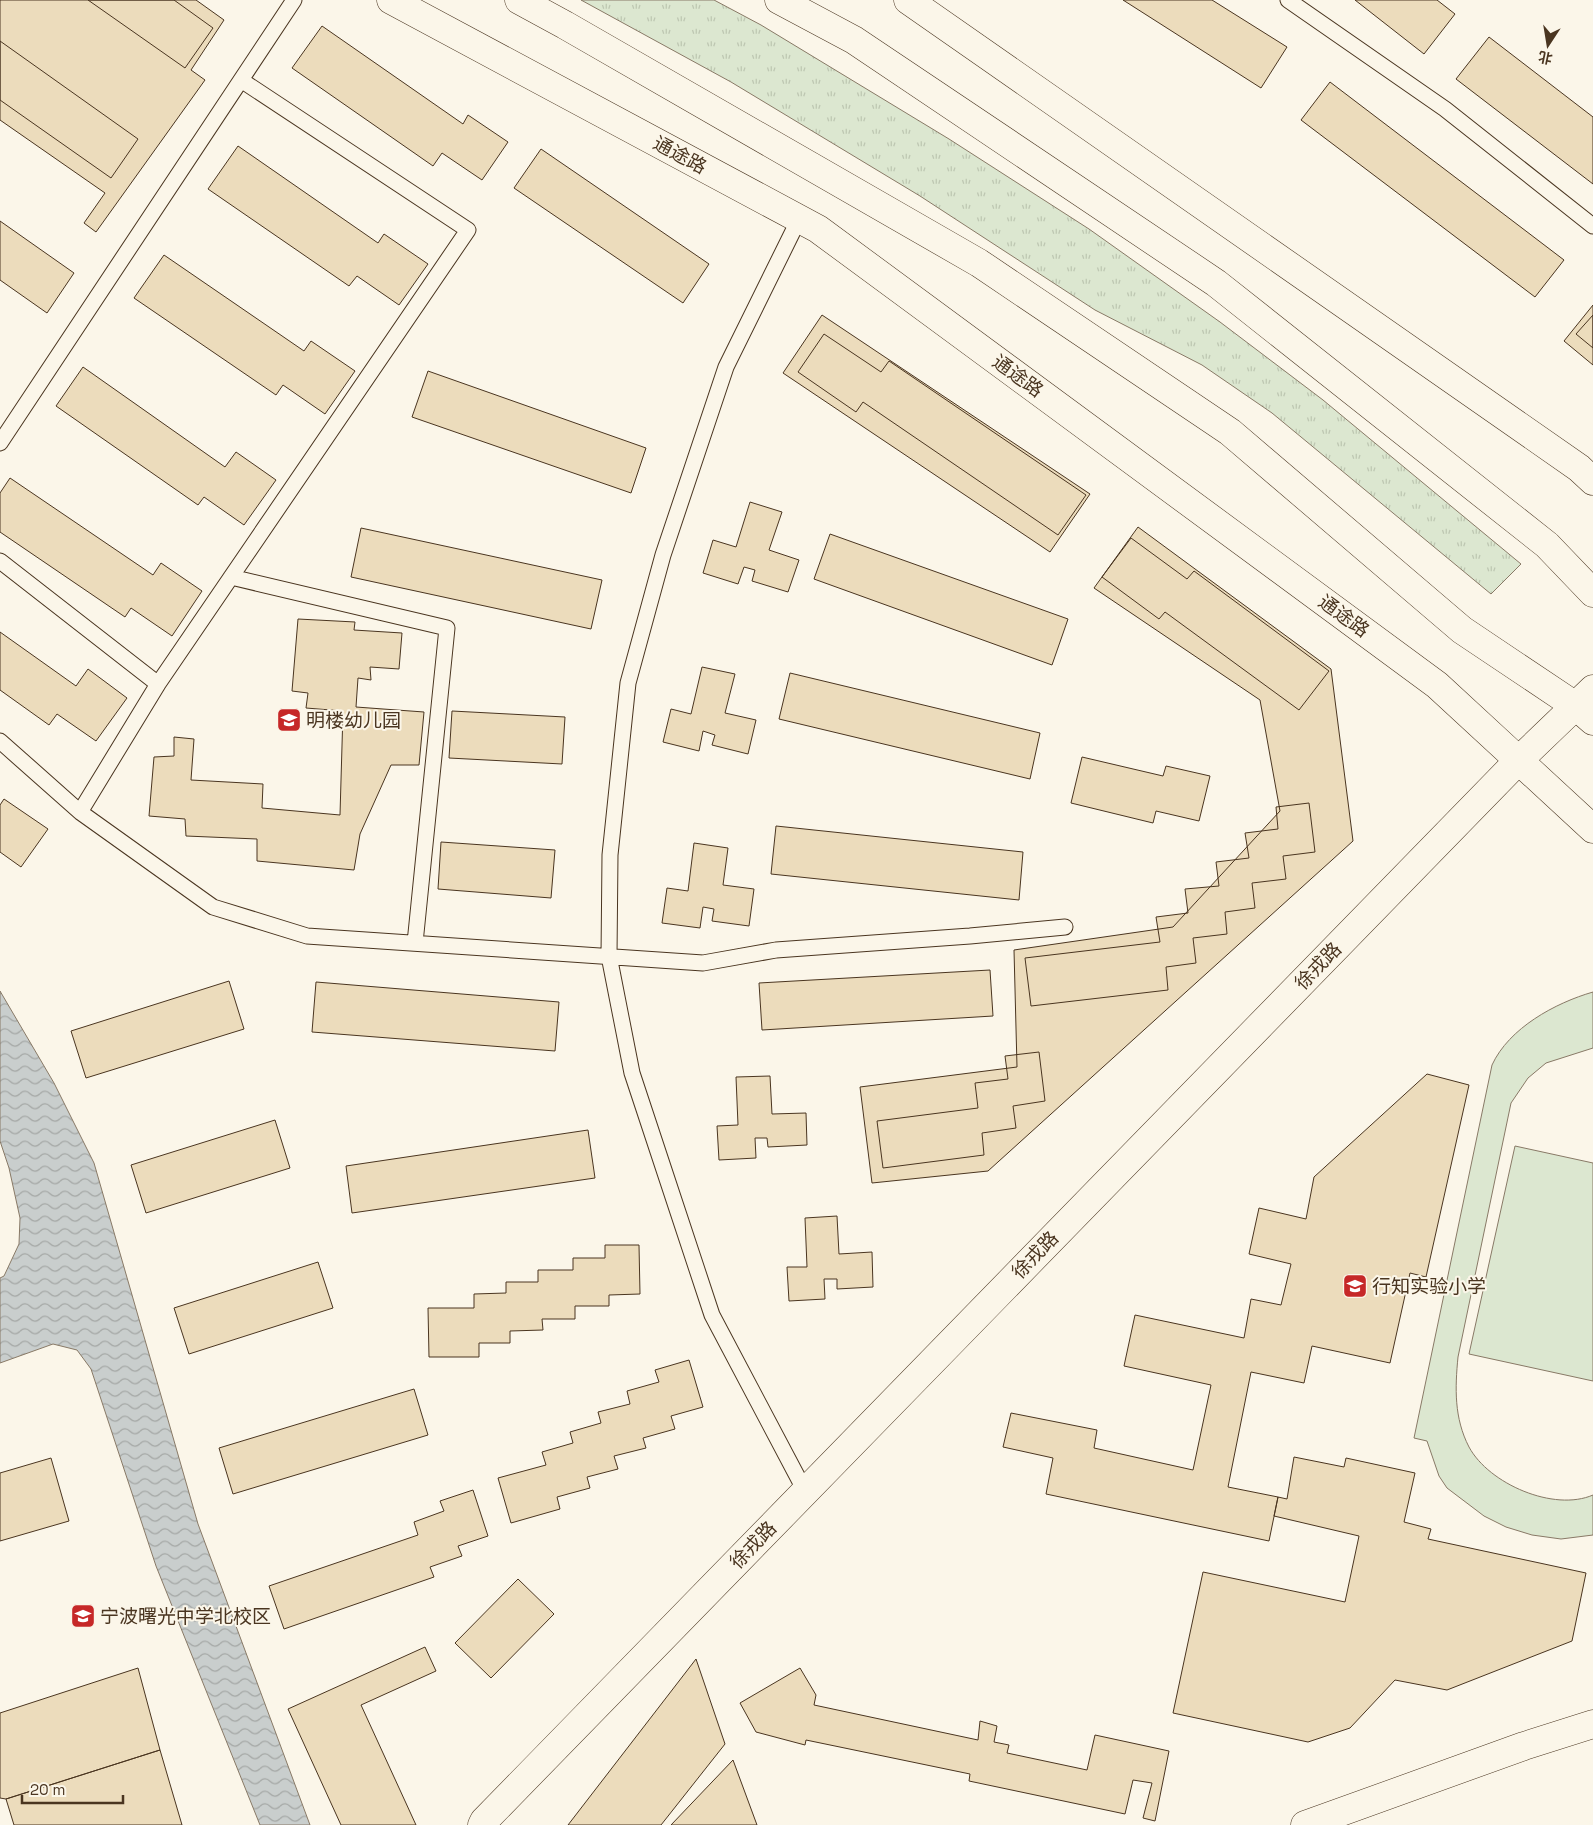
<svg xmlns="http://www.w3.org/2000/svg" width="1593" height="1825" viewBox="0 0 1593 1825" font-family="'Space Grotesk','Noto Sans SC',sans-serif">
<defs>
<pattern id="grass-tufts" width="24" height="20" patternUnits="userSpaceOnUse" patternTransform="scale(1.25)"><rect width="24" height="20" fill="#dce7d0"/><path d="M3 7l-1-3M5 7V3M7 7l1-3M15 17l-1-3M17 17v-4M19 17l1-3" fill="none" stroke="#bec7b2"/></pattern>
<pattern id="water-waves" width="16" height="10" patternUnits="userSpaceOnUse" patternTransform="scale(1.25)"><rect width="16" height="10" fill="#c9cecd"/><path d="M0 5q4-4 8 0t8 0" fill="none" stroke="#a5a8a6"/></pattern>
</defs>
<rect width="100%" height="100%" fill="#fbf6e9"/>
<path fill="url(#grass-tufts)" stroke="#887966" d="M581 0H714L761 25 949 139 1089 229 1220 322 1323 400 1521 564 1491 594 1272 413 1202 365 1095 310 920 196 731 82Z"/>
<path fill="#dce7d0" stroke="#887966" d="M1593 992V1048L1546 1063 1528 1078 1511 1103 1458 1357C1455 1388 1454 1418 1469 1447 1489 1484 1554 1512 1593 1495V1535L1561 1539 1532 1535 1506 1527 1484 1516 1447 1488 1439 1476 1427 1441 1414 1438 1492 1065C1509 1028 1555 1003 1593 992Z
M1515 1146 1593 1163V1381L1469 1354Z"/>
<path fill="url(#water-waves)" stroke="#887966" d="M0 991 54 1083 94 1163 198 1524 310 1825H260L156 1566 91 1369 77 1350 53 1344 0 1363V1278L4 1276 19 1244 20 1218 9 1168 0 1141Z"/>
<path fill="#ecdcbc" stroke="#4a3520" d="M0 0H196L224 20 191 70 205 80 96 232 84 223 105 193 0 120Z
M88 0H174L213 28 185 68Z
M1123 0H1212L1287 47 1261 88Z
M1355 0H1437L1455 14 1424 54Z
M322 26 463 124 468 115 508 142 482 180 442 153 433 166 292 68Z
M1489 37 1593 117V184L1456 79Z
M0 41 138 139 111 178 0 100Z
M1330 82 1564 260 1535 297 1301 120Z
M238 146 378 243 384 234 428 264 399 305 357 276 349 286 208 189Z
M541 149 709 264 683 303 514 188Z
M0 221 74 273 47 313 0 280Z
M164 255 304 351 311 341 355 371 325 414 283 385 276 395 134 298Z
M1593 305V365L1564 341Z
M822 315 1090 494 1050 552 783 373Z
M1593 315V348L1576 334Z
M824 334 881 372 889 361 1086 495 1058 535 863 402 856 412 798 372Z
M83 367 225 467 236 452 276 480 244 525 204 497 198 505 56 406Z
M428 371 646 448 631 493 412 417Z
M10 478 153 575 161 563 202 591 172 636 131 608 125 617 0 532V493Z
M750 502 782 512 769 550 799 560 788 592 752 581 755 570 744 567 738 584 703 573 713 540 736 547Z
M1138 527 1331 669 1353 841 988 1171 872 1183 860 1087 1017 1067 1014 950 1173 927 1280 811 1260 700 1094 588Z
M361 528 602 580 591 629 351 577Z
M830 534 1068 619 1052 665 814 579Z
M1131 538 1187 579 1194 571 1329 671 1299 710 1165 612 1159 619 1102 577Z
M298 619 355 622 354 630 402 633 399 669 370 667 371 680 358 678 356 707 424 712 419 765H391L360 834 354 870 257 861V839L186 836 185 819 149 816 154 757 174 756V737L194 739 191 780 263 784 262 808 340 815 343 711 306 708 308 693 292 691Z
M0 632 76 686 88 669 127 698 96 741 57 714 49 725 0 690Z
M702 667 735 674 725 713 756 720 748 754 712 745 715 735 703 731 699 751 663 742 671 709 691 714Z
M790 673 1040 733 1030 779 779 719Z
M452 711 565 717 562 764 449 758Z
M1082 757 1163 776 1166 766 1210 776 1199 821 1156 811 1153 823 1071 803Z
M4 799 48 829 21 867 0 852V805Z
M1309 803 1315 852 1283 856 1286 879 1252 883 1255 908 1225 912 1227 934 1193 938 1196 963 1166 967 1168 990 1031 1006 1025 958 1160 942 1156 917 1188 913 1185 889 1219 886 1216 862 1249 858 1245 833 1278 829 1276 807Z
M776 826 1023 852 1019 900 771 874Z
M441 842 555 850 551 898 438 889Z
M694 843 728 848 723 885 754 889 749 926 712 921 714 909 703 907 700 928 662 923 667 888 688 891Z
M990 970 993 1016 762 1030 759 983Z
M229 981 244 1029 86 1078 71 1031Z
M316 982 559 1002 555 1051 312 1032Z
M1039 1052 1045 1101 1013 1106 1016 1128 982 1133 984 1155 883 1168 877 1121 978 1108 975 1083 1008 1079 1005 1056Z
M1427 1074 1469 1085 1426 1277 1410 1273 1390 1363 1312 1346 1304 1383 1251 1372 1228 1487 1278 1497 1269 1541 1046 1494 1053 1458 1003 1447 1011 1413 1097 1430 1094 1448 1193 1470 1211 1385 1124 1366 1135 1315 1244 1338 1251 1299 1281 1305 1291 1264 1249 1254 1259 1208 1306 1219 1314 1177Z
M770 1076 772 1114 806 1113 807 1145 768 1147 767 1138H755L756 1158 719 1160 717 1126 738 1125 736 1077Z
M275 1120 290 1168 146 1213 131 1165Z
M588 1130 595 1178 352 1213 346 1166Z
M837 1216 839 1254 872 1252 873 1287 837 1289V1279H824L825 1299 789 1301 787 1267H807L805 1218Z
M605 1245H639L640 1294 609 1295V1306H575V1319H542L543 1330 510 1331V1343H479V1357H429L428 1308H474V1294L506 1293V1282H538V1270H573V1258H605Z
M318 1262 333 1308 189 1354 174 1308Z
M689 1360 703 1407 671 1416 675 1429 643 1438 646 1448 614 1456 618 1469 587 1477 590 1488 557 1497 560 1509 511 1523 498 1478 546 1465 542 1452 573 1443 570 1432 601 1423 598 1412 630 1404 627 1391 659 1382 655 1370Z
M414 1389 428 1435 233 1494 219 1448Z
M1294 1457 1344 1467 1346 1458 1415 1473 1404 1522 1431 1529 1428 1539 1586 1573 1572 1641 1447 1690 1395 1680 1350 1728 1308 1742 1173 1713 1203 1572 1345 1602 1359 1536 1274 1516 1278 1497 1287 1499Z
M51 1458 69 1521 0 1541V1473Z
M473 1490 488 1536 458 1546 462 1556 430 1567 434 1577 284 1629 269 1586 418 1535 414 1522 444 1511 440 1501Z
M518 1579 554 1614 491 1678 455 1643Z
M425 1647 436 1671 361 1705 416 1825H341L288 1709Z
M696 1659 725 1744 661 1825H568Z
M138 1668 160 1750 6 1799 0 1798V1713Z
M800 1668 816 1695 814 1705 978 1740 980 1721 997 1726 994 1742 1009 1745 1007 1753 1087 1770 1095 1735 1169 1751 1155 1821 1143 1818 1152 1783 1133 1780 1125 1814 969 1781 970 1774 806 1740 805 1745 756 1732 740 1703Z
M160 1750 182 1825H14L6 1799Z
M733 1760 757 1825H671Z"/>
<g fill="none" stroke-linecap="round" stroke-linejoin="round">
<defs>
<path id="lane" d="M1288 0 1445 109 1593 226
M799 219 726 367 663 555 628 683 610 855 609 956 632 1073 712 1315 805 1491
M0 443 294 0
M0 561 158 684
M231 577 447 628 415 943
M0 741 80 812 213 907 307 936 703 963 776 950 970 936 1065 927
M80 812 158 684 468 230 241 80"/>
<path id="street" d="M1305 1825 1524 1746 1593 1724"/>
<path id="secondary" d="M482 1825 484 1821 1519 760 1593 689"/>
<path id="primary" d="M391 0 818 229 1437 685 1593 829
M519 0 565 25 979 263 1230 432 1462 630 1577 707 1593 721
M779 0 854 40 1216 283 1547 545 1593 593
M908 0 1579 468 1593 481"/>
</defs>
<use href="#lane" stroke="#4a3520" stroke-width="17"/>
<use href="#street" stroke="#4a3520" stroke-width="29"/>
<use href="#secondary" stroke="#4a3520" stroke-width="29"/>
<use href="#primary" stroke="#4a3520" stroke-width="29"/>
<use href="#lane" stroke="#fbf6e9" stroke-width="15"/>
<use href="#street" stroke="#fbf6e9" stroke-width="28"/>
<use href="#secondary" stroke="#fbf6e9" stroke-width="28"/>
<use href="#primary" stroke="#fbf6e9" stroke-width="28"/>
</g>
<defs>
<symbol id="school-square" viewBox="-11 -11 22 22"><rect x="-9" y="-9" width="18" height="18" rx="4" fill="#c62828" stroke="#fbf6e9"/><path d="M0-5L7-2L0 1L-7-2ZM-4 1L0 2.5L4 1V4Q0 6-4 4Z" fill="#fff"/></symbol>
</defs>
<g fill-rule="evenodd">
<use href="#school-square" x="275" y="706" width="28" height="28"/>
<use href="#school-square" x="1341" y="1272" width="28" height="28"/>
<use href="#school-square" x="69" y="1602" width="28" height="28"/>
</g>
<g text-anchor="middle" dominant-baseline="central" stroke-width="4" stroke-linejoin="round" paint-order="stroke">
<g font-size="19" fill="#4a3520" stroke="#fbf6e9">
<text transform="translate(680 155) rotate(28)">通途路</text>
<text transform="translate(1018 376) rotate(36)">通途路</text>
<text transform="translate(1344 616) rotate(36)">通途路</text>
<text transform="translate(1318 966) rotate(-46)">徐戎路</text>
<text transform="translate(1035 1255) rotate(-46)">徐戎路</text>
<text transform="translate(753 1545) rotate(-46)">徐戎路</text>
</g>
<g font-size="19" fill="#4a3520" stroke="#fbf6e9" text-anchor="start">
<text x="306" y="720">明楼幼儿园</text>
<text x="1372" y="1286">行知实验小学</text>
<text x="100" y="1616">宁波曙光中学北校区</text>
</g>
</g>
<g transform="translate(1548 45) rotate(192)" stroke="#fbf6e9" stroke-width="4" paint-order="stroke">
<path d="M0-4L9 19L0 12L-9 19Z" fill="#4a3520"/>
<text y="-8" font-size="14" font-weight="bold" text-anchor="middle" fill="#4a3520">北</text>
</g>
<path d="M22 1795v8h101v-8" fill="none" stroke="#4a3520" stroke-width="2.5"/>
<text x="30" y="1795" font-size="15" fill="#4a3520" stroke="#fbf6e9" stroke-width="4" paint-order="stroke">20 m</text>
</svg>
